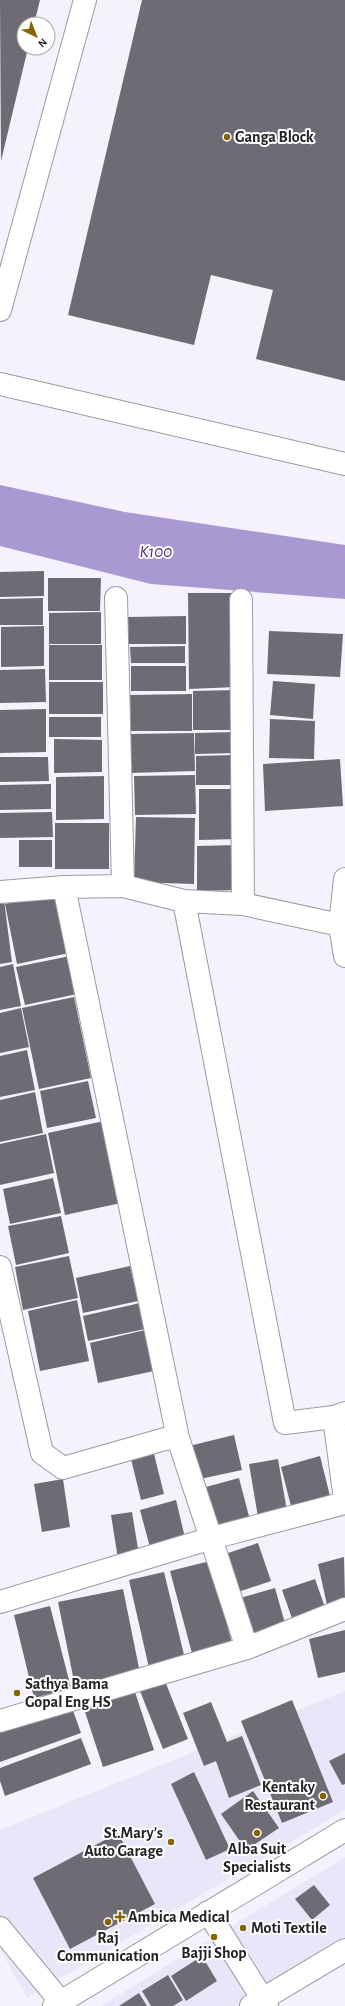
<svg xmlns="http://www.w3.org/2000/svg" width="345" height="2006" viewBox="0 0 345 2006" font-family="'Alegreya Sans',sans-serif">
<rect width="100%" height="100%" fill="#f5f2fe"/>
<path fill="#eae6f9" d="M345 1691V1810L27 1998 0 1949V1830Z
M345 1857V1942L235 2006H101Z"/>
<path fill="#a899d3" d="M0 485 125 512 345 545V599L151 584 0 546Z"/>
<path fill="#6e6b75" d="M0 0H40L34 24H24V48H28L1 161Z
M142 0H345V381L256 359 273 290 211 275 194 345 68 315Z
M44 571V596L0 597V572Z
M48 578H101L100 611H48Z
M188 593H235L236 687 189 689Z
M43 598V625H0V599Z
M101 612V644H49V613Z
M186 616V644H128V617Z
M44 626V666L1 667V627Z
M269 631 343 634 340 677 267 674Z
M49 645H102V680H49Z
M185 646V663H131L130 647Z
M131 666H186V691H131Z
M45 669 46 702 0 703V670Z
M273 681 315 684 313 719 270 715Z
M49 682H103V714H49Z
M236 690 237 730H193V691Z
M192 694V731H131L130 695Z
M46 709V752L0 753V710Z
M49 717H101V737H49Z
M270 719 315 721 314 759 269 758Z
M235 732 236 753 195 754V733Z
M194 733 195 771 131 773 130 734Z
M54 739 102 740V772L54 773Z
M236 755V785H196V756Z
M0 757H48L49 781 0 782Z
M340 759 343 806 265 811 263 764Z
M195 775 196 814 135 815 134 776Z
M104 776V819L56 820V777Z
M51 784V809L0 810V785Z
M199 789H237L238 839 199 840Z
M52 812 53 837 0 838V813Z
M136 817 195 818 194 884 134 882Z
M55 823H109V869H55Z
M19 840H52V867H19Z
M238 845 239 890 197 891V846Z
M57 893 69 953 17 964 5 904Z
M0 900H4L12 962 0 964Z
M70 956 77 994 25 1005 16 967Z
M13 964 21 1006 0 1010V967Z
M74 997 91 1078 39 1089 22 1008Z
M21 1008 29 1047 0 1053V1013Z
M27 1050 35 1090 0 1097V1056Z
M88 1081 96 1118 47 1128 40 1091Z
M35 1092 43 1133 0 1142V1100Z
M104 1121 121 1203 65 1215 48 1133Z
M46 1134 54 1173 0 1185V1144Z
M53 1178 61 1213 10 1224 3 1189Z
M61 1216 69 1253 16 1265 8 1226Z
M69 1256 78 1298 23 1310 15 1267Z
M130 1266 138 1301 83 1313 76 1278Z
M77 1300 89 1361 40 1371 28 1311Z
M140 1303 145 1329 88 1341 83 1316Z
M145 1330 154 1371 98 1383 90 1343Z
M234 1435 242 1470 200 1479 193 1445Z
M154 1454 164 1494 141 1500 131 1459Z
M320 1456 331 1500 292 1510 281 1467Z
M278 1459 288 1517 259 1523 249 1464Z
M239 1478 251 1524 217 1533 206 1487Z
M63 1479 70 1527 42 1532 34 1484Z
M176 1500 186 1542 151 1551 140 1510Z
M132 1512 139 1555 118 1559 111 1515Z
M258 1543 271 1581 235 1593 222 1555Z
M344 1557 345 1600 327 1605 318 1564Z
M210 1561 233 1647 193 1657 170 1571Z
M164 1572 185 1659 149 1668 129 1580Z
M315 1579 327 1613 294 1624 282 1590Z
M275 1588 286 1627 250 1637 240 1598Z
M123 1589 140 1673 75 1686 58 1602Z
M50 1606 71 1688 34 1698 14 1615Z
M345 1630V1672L318 1678 309 1639Z
M163 1676 188 1739 163 1749 138 1686Z
M135 1692 154 1750 103 1767 84 1709Z
M292 1700 333 1802 282 1823 241 1721Z
M211 1702 227 1742 242 1736 261 1785 229 1798 216 1761 204 1766 183 1713Z
M71 1705 81 1733 0 1762V1731Z
M81 1738 91 1764 5 1796 0 1781V1768Z
M345 1753V1784L342 1785 329 1761Z
M194 1772 230 1849 206 1860 171 1784Z
M253 1791 279 1828 246 1850 221 1814Z
M118 1833 155 1904 70 1949 33 1878Z
M314 1885 330 1905 312 1920 295 1899Z
M202 1956 217 1981 186 2001 171 1976Z
M168 1975 183 2000 173 2006H151L142 1991Z
M139 1993 147 2006H119Z"/>
<g fill="none" stroke-linecap="round" stroke-linejoin="round">
<defs>
<path id="minor" d="M0 310 85 0
M0 384 345 464
M116 598 123 886
M241 600 243 904
M345 879 340 925 345 956
M64 887 178 1438 247 1648
M0 892 64 887 123 886 184 901 243 904 340 925
M184 901 285 1423 334 1417
M0 1267 42 1453 63 1468 165 1439 178 1438
M345 1413 334 1417 345 1500
M0 1602 212 1538 345 1503
M0 1721 247 1648 345 1609
M208 1912 267 2006
M0 1928 61 2002
M54 2006 345 1830
M251 2006 345 1950"/>
</defs>
<use href="#minor" stroke="#9b99a4" stroke-width="24"/>
<use href="#minor" stroke="#fff" stroke-width="22"/>
</g>
<g fill="#866500" stroke="#fff" stroke-width="1.5">
<circle cx="227" cy="137" r="4"/>
<circle cx="17" cy="1693" r="4"/>
<circle cx="323" cy="1796" r="4"/>
<circle cx="257" cy="1833" r="4"/>
<circle cx="171" cy="1842" r="4"/>
<path d="M118 1911h4v4h4v4h-4v4h-4v-4h-4v-4h4z"/>
<circle cx="108" cy="1922" r="4"/>
<circle cx="243" cy="1928" r="4"/>
<circle cx="214" cy="1937" r="4"/>
</g>
<g text-anchor="middle" dominant-baseline="central" stroke-width="4" stroke-linejoin="round" paint-order="stroke">
<g font-size="16" font-weight="bold" fill="#232226" stroke="#fff" text-anchor="start">
<text x="235" y="137">Ganga Block</text>
<text x="25" y="1684">Sathya Bama<tspan x="25" dy="18">Gopal Eng HS</tspan></text>
<text x="315" y="1787" text-anchor="end">Kentaky<tspan x="315" dy="18">Restaurant</tspan></text>
<text x="163" y="1833" text-anchor="end">St.Mary’s<tspan x="163" dy="18">Auto Garage</tspan></text>
<text x="257" y="1849" text-anchor="middle">Alba Suit<tspan x="257" dy="18">Specialists</tspan></text>
<text x="128" y="1917">Ambica Medical</text>
<text x="251" y="1928">Moti Textile</text>
<text x="108" y="1938" text-anchor="middle">Raj<tspan x="108" dy="18">Communication</tspan></text>
<text x="214" y="1953" text-anchor="middle">Bajji Shop</text>
</g>
<g font-size="17" font-style="italic" fill="#40276c" stroke="#fff">
<text x="156" y="551">K100</text>
</g>
</g>
<g transform="translate(36 36) rotate(137)"><circle r="19" fill="#ffffff" stroke="#a7a7a8"/>
<path d="M0-3L7 15L0 10L-7 15Z" fill="#866500"/>
<text y="-6" font-size="11" font-weight="bold" text-anchor="middle" fill="#232226">N</text>
</g>
</svg>
